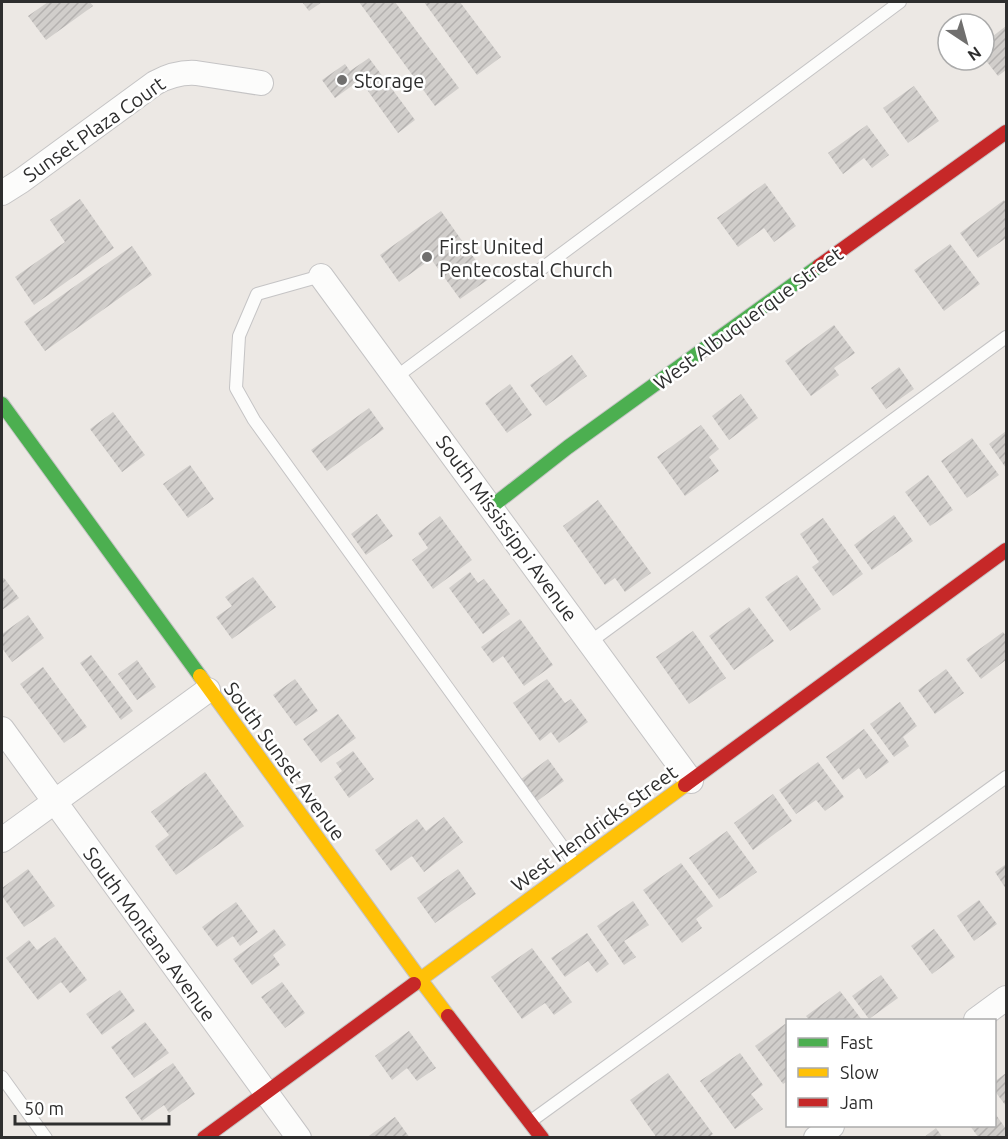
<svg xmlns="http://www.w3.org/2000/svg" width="1008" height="1139" viewBox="0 0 1008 1139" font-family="Ubuntu,sans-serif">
<defs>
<pattern id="building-hatch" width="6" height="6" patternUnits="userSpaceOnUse" patternTransform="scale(1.5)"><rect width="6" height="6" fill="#d1cecb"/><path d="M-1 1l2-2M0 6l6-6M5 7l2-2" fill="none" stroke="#b4b1af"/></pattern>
</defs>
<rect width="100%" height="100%" fill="#ece8e4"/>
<path fill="url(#building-hatch)" d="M48 2H90L93 6 46 40 28 16Z
M302 2H322L309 11Z
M359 2H395L459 88 435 106Z
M424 2H460L501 57 477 75Z
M1006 26V70L998 76 984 58V43Z
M369 58 415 120 398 133 360 80 335 98 322 80 345 64 350 71Z
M914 86 939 121 908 143 883 108Z
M867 125 889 155 872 168 864 158 843 174 828 153Z
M765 183 796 226 774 242 764 228 738 247 717 218Z
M80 199 114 248 34 305 15 277 65 242 50 220Z
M1004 200 1006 204V238L978 258 960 233Z
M441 211 489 279 460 299 431 259 399 282 380 255Z
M950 244 980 284 944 311 914 270Z
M132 246 152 275 45 351 24 322Z
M834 325 855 353 834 368 839 375 811 396 785 361Z
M572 355 587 376 546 406 530 385Z
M899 367 914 389 886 409 871 388Z
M510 384 532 415 507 433 485 403Z
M741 394 758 418 729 440 712 416Z
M369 408 384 429 327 471 311 450Z
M113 412 145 455 122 472 90 429Z
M701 425 719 449 709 457 719 471 685 496 657 457Z
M1006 431V468L989 444Z
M972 438 999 475 967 498 941 461Z
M190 465 214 499 188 518 163 484Z
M928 475 953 510 930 526 905 492Z
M598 500 651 573 625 592 615 578 605 585 563 526Z
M377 514 393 536 366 555 351 534Z
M894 515 913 541 872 570 854 545Z
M440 516 472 560 433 589 412 560 428 548 418 533Z
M823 518 863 574 833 596 812 567 819 562 800 534Z
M470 572 478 583 484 579 510 614 483 634 449 588Z
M797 575 821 609 790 631 765 597Z
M253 577 276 607 232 639 216 617 232 606 225 597Z
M4 578 19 598 2 610V579Z
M749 607 774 641 734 670 709 636Z
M28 615 44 638 12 662 2 648V634Z
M520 619 553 665 524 686 503 656 493 663 481 647Z
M693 631 726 678 689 704 656 657Z
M1003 632 1006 636V660L981 679 966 659Z
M91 655 133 711 121 720 80 663Z
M137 660 156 687 137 700 118 674Z
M43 667 87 727 64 743 20 684Z
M946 669 964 693 935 714 918 690Z
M295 679 318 711 296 726 273 695Z
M547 679 565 703 571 699 588 722 559 743 551 732 540 741 513 703Z
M900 702 917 726 903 737 909 746 894 757 870 724Z
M338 714 356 738 321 763 303 739Z
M864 729 889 762 866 779 859 768 843 780 826 757Z
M353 751 374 779 349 798 334 777 342 771 336 763Z
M548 759 564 781 536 802 520 780Z
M818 762 844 797 825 811 816 800 796 814 779 790Z
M205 772 244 826 176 875 155 846 169 835 151 812Z
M773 794 792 821 753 850 734 823Z
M444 817 463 842 424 872 412 856 391 871 375 850 417 819 426 831Z
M727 831 757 872 719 899 689 858Z
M681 863 713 906 696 919 702 928 682 943 643 890Z
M1006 864V889L995 872Z
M28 869 55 906 24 927 2 896V888Z
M458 869 476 894 435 923 417 898Z
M979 900 997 924 974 941 957 916Z
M633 901 649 925 624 941 636 957 624 965 597 926Z
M236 902 258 932 240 946 233 936 217 947 202 927Z
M274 929 286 945 273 955 280 965 252 985 233 959Z
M934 929 955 957 932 974 911 946Z
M587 933 609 964 597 973 588 961 565 977 551 958Z
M55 937 87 980 70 993 61 982 38 1000 6 958 29 940 37 950Z
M532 948 572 1002 554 1015 545 1003 522 1019 491 977Z
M881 975 898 998 869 1019 852 996Z
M282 982 305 1013 285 1028 261 997Z
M120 990 135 1011 102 1035 86 1014Z
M840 991 862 1020H809L806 1016Z
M145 1022 169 1053 134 1078 111 1047Z
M785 1024 788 1026V1081L783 1084 755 1046Z
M409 1031 436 1068 417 1081 407 1068 392 1080 375 1056Z
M740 1053 763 1085 751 1094 763 1109 735 1129 700 1081Z
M173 1063 195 1094 169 1113 164 1105 142 1121 125 1097Z
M668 1073 713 1134 708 1138H657L630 1100Z
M1006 1073V1106L994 1090V1082Z
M994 1112 1006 1129V1138H979L970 1126H994Z
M395 1117 410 1138H366Z
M936 1128 943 1138H923Z"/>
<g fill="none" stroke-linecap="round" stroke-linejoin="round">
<defs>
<path id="lane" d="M321 276 257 294 239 336 236 388 254 420 575 864
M396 377 900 2
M590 642 1006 337
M2 1077 46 1138
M531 1121 1006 777"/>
<path id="street" d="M2 193 21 181 155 83C168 76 181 72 196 73L261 83
M321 276 691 781
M2 729 299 1138
M2 840 208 690
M976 1020 1006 998
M816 1138 832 1126"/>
<path id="fast" d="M2 404 200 676
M491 507 568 447 819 266"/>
<path id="slow" d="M200 676 420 979 448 1016
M414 984 685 785"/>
<path id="jam" d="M819 266 1006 132
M685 785 1006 550
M448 1016 542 1138
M204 1138 414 984"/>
</defs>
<use href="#lane" stroke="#c5c4c5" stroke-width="14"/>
<use href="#street" stroke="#c5c4c5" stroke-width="26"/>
<use href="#fast" stroke="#c5c4c5" stroke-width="16"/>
<use href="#slow" stroke="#c5c4c5" stroke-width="16"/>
<use href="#jam" stroke="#c5c4c5" stroke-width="16"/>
<use href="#lane" stroke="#fcfcfb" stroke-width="12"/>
<use href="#street" stroke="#fcfcfb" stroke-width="24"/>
<use href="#fast" stroke="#4caf50" stroke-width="14"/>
<use href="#slow" stroke="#ffc107" stroke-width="14"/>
<use href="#jam" stroke="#c62828" stroke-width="14"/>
</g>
<g fill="#706f6e" stroke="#fff" stroke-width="2">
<circle cx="342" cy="80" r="6"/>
<circle cx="427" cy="257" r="6"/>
</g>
<g text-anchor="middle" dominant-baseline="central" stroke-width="5" stroke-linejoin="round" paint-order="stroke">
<g font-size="20" fill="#2e2e2e" stroke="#fff" text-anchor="start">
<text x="354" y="80">Storage</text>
<text x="439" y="246">First United<tspan x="439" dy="23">Pentecostal Church</tspan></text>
</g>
<g font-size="20" fill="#2e2e2e" stroke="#fff">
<text transform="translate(94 129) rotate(-35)">Sunset Plaza Court</text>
<text transform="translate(748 318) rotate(-36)">West Albuquerque Street</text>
<text transform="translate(507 528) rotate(54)">South Mississippi Avenue</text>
<text transform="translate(285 761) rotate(54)">South Sunset Avenue</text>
<text transform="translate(594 828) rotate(-36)">West Hendricks Street</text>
<text transform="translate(150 934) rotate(54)">South Montana Avenue</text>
</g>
</g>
<rect width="1008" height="1139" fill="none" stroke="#2e2e2e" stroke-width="6"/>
<rect x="786" y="1019" width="210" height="108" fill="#ffffff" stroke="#ababab" stroke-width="1.5"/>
<rect x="798" y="1038" width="30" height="9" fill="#4caf50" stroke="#ababab" stroke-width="1.5"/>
<text x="840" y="1049" font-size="18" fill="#2e2e2e">Fast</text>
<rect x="798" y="1068" width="30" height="9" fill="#ffc107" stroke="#ababab" stroke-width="1.5"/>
<text x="840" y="1079" font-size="18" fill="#2e2e2e">Slow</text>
<rect x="798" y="1098" width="30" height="9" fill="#c62828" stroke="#ababab" stroke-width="1.5"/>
<text x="840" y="1109" font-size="18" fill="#2e2e2e">Jam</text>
<g transform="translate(966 42) rotate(144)"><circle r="28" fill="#ffffff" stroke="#ababab" stroke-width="1.5"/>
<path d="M0-4.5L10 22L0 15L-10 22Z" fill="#706f6e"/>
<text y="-9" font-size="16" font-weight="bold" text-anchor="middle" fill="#2e2e2e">N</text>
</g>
<path d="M15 1115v9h154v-9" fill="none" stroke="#2e2e2e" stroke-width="3"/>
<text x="24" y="1115" font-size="18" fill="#2e2e2e" stroke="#ffffff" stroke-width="4.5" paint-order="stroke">50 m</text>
</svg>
